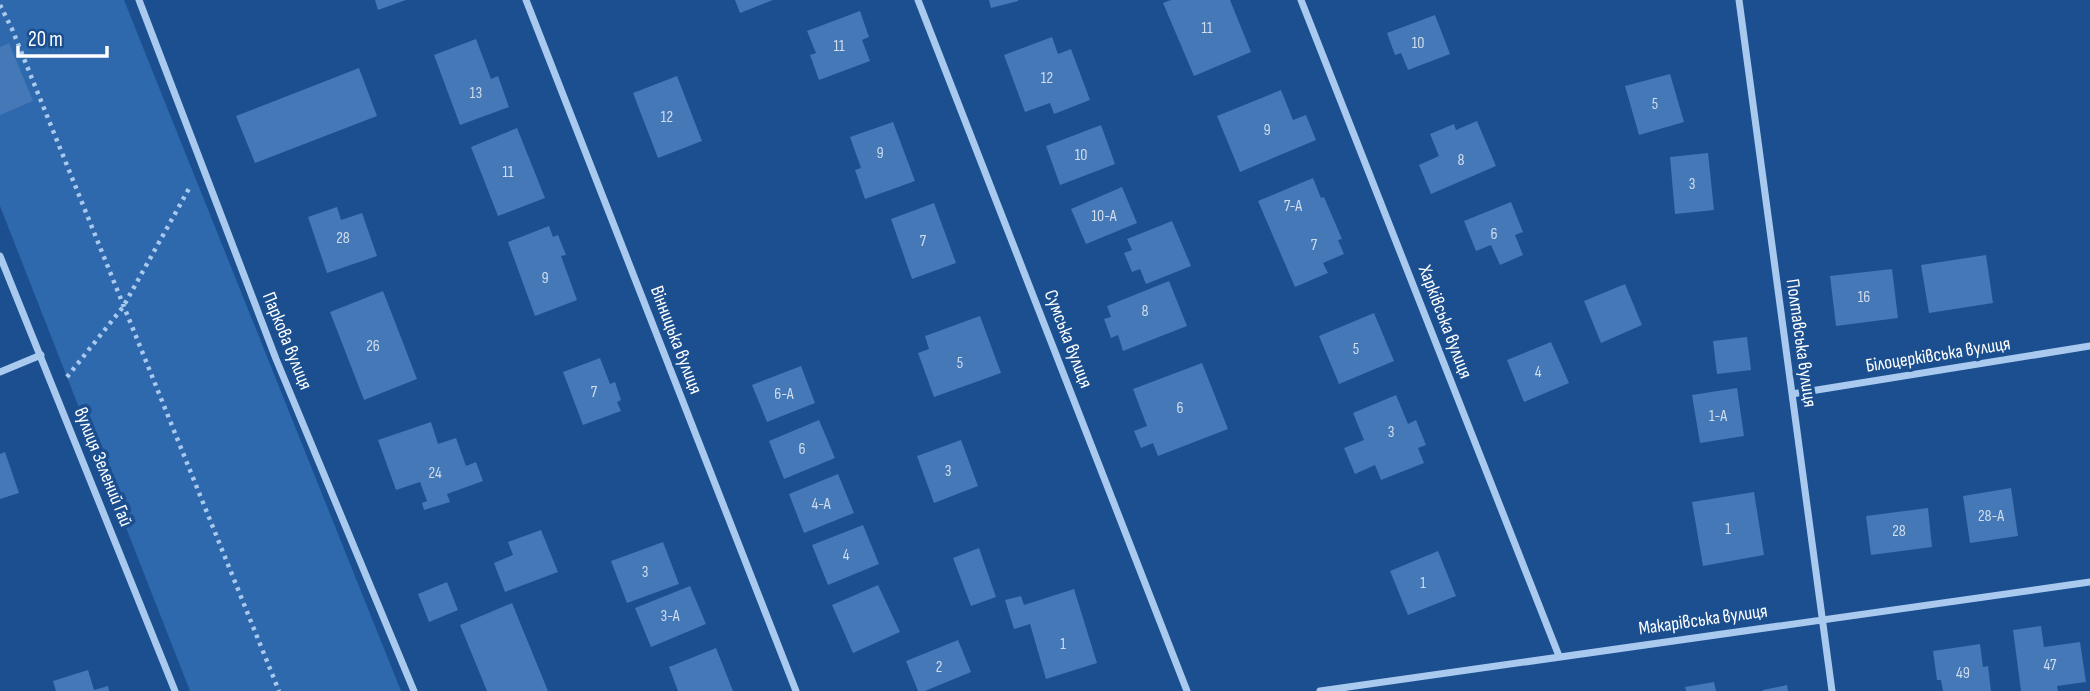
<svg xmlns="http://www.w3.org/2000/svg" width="2090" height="691" viewBox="0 0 2090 691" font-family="'Sofia Sans Condensed',sans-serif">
<rect width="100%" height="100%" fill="#1b4f8f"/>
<path fill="#2e69ad" d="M0 0H124L401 691H190L0 206Z"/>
<path fill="#4478b7" d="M375 0H406L378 10Z
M735 0H773L740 13Z
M989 0H1018V1L991 8Z
M1171 0H1230L1251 52 1194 76 1163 3Z
M860 11 869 37 862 40 870 61 819 80 810 55 816 53 807 31Z
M1435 15 1450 54 1408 70 1401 53 1395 55 1387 33Z
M1052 37 1058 54 1071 49 1090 100 1054 114 1050 103 1025 112 1004 55Z
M476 39 491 79 498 76 509 107 460 125 434 55Z
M9 43 33 101 0 115V47Z
M359 68 377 116 255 163 236 116Z
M1670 74 1684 122 1639 135 1625 86Z
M677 76 702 141 658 158 633 93Z
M1281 90 1293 120 1306 115 1316 140 1240 172 1217 116Z
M1477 121 1496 166 1431 194 1419 165 1439 156 1430 134 1454 124 1456 130Z
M893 122 915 181 865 199 855 170 861 168 850 137Z
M1101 125 1115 164 1060 185 1046 146Z
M517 128 545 198 498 216 471 147Z
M1708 153 1714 210 1675 214 1670 157Z
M1313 178 1321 198 1324 197 1342 239 1338 240 1344 254 1323 263 1328 273 1295 287 1258 201Z
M1122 187 1137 223 1086 244 1071 209Z
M1511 202 1523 232 1515 235 1523 255 1500 265 1491 245 1476 251 1464 221Z
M934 203 956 263 912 279 891 219Z
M337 207 341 220 362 213 377 256 327 273 308 217Z
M1172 221 1191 266 1146 284 1140 269 1132 272 1124 253 1132 250 1127 239Z
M549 226 553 237 558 235 566 255 561 256 577 300 535 316 508 242Z
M1986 255 1993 303 1929 313 1921 265Z
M1892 269 1898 318 1836 326 1830 276Z
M1169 281 1187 326 1123 351 1118 335 1111 338 1104 319 1111 317 1107 306Z
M1625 284 1642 325 1601 343 1584 301Z
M383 291 417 379 364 400 330 312Z
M1374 313 1394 361 1339 384 1319 336Z
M980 316 1001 373 934 397 918 353 929 349 925 336Z
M1747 337 1751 370 1717 374 1713 341Z
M1551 342 1569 383 1524 402 1507 360Z
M600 358 610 384 615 382 621 400 617 402 621 411 583 425 563 372Z
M1202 363 1228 429 1158 456 1153 443 1141 448 1134 431 1147 426 1133 389Z
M801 366 815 403 767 422 752 385Z
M1737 388 1744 436 1700 443 1692 395Z
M1396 395 1408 424 1416 420 1426 445 1418 448 1424 463 1381 480 1375 465 1355 474 1344 448 1364 440 1353 413Z
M819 420 835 458 784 479 769 441Z
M431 422 438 444 456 438 466 466 476 462 483 481 447 494 450 502 424 510 422 503 427 501 420 482 396 490 378 440Z
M961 440 978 486 934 503 917 456Z
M5 452 19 493 0 499V454Z
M838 474 854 513 804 533 789 494Z
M2011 488 2018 536 1970 543 1963 496Z
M1754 492 1764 555 1703 566 1692 502Z
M1928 508 1932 547 1871 555 1866 516Z
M863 525 879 564 828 585 812 545Z
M541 530 558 572 505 592 494 563 513 555 508 542Z
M663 542 679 584 627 603 611 561Z
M979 548 996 597 971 606 953 558Z
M1438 551 1456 596 1408 615 1390 571Z
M447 582 458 610 429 622 418 594Z
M878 585 900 632 853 653 832 605Z
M690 586 706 624 651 647 635 608Z
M1074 589 1097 663 1046 679 1030 624 1014 629 1005 600 1021 596 1024 605Z
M512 603 548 691H487L460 625Z
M2041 626 2044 647 2080 642 2086 682 2057 686 2058 691H2021L2013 630Z
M958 640 971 672 925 691H918L906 661Z
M1980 644 1983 667 1988 666 1991 691H1943L1941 680H1937L1933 651Z
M716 648 733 691H678L669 667Z
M88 670 94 690 108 686 109 691H56L53 681Z
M1714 682 1716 691H1686L1685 687Z
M1787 685 1788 691H1763V690Z"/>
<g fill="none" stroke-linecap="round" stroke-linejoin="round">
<path stroke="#a9c9ee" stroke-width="4.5" stroke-dasharray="3.5 5" stroke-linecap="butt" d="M0 5 12 29 279 691
M67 377 123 307 191 185"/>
<path stroke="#a9c9ee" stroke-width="7" d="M139 0 276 359 414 691
M526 0 796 691
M918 0 1187 691
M1301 0 1559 656
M1739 0 1832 691
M0 256 175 691
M0 372 41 355
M1792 394 2090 346
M1320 691 2090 582"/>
</g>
<g text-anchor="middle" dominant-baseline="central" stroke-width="7" stroke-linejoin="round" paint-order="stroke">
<g font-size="16" fill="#d0dded">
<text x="1207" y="28">11</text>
<text x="1418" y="43">10</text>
<text x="839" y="46">11</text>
<text x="1047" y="78">12</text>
<text x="476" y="93">13</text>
<text x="1655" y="104">5</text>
<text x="667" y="117">12</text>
<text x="1267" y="130">9</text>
<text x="880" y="153">9</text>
<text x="1081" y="155">10</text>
<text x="1461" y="160">8</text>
<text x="508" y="172">11</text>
<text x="1692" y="184">3</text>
<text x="1293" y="206">7-А</text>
<text x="1104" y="216">10-А</text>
<text x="1494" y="234">6</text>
<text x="343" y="238">28</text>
<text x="923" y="241">7</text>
<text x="1314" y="245">7</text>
<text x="545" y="278">9</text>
<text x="1864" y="297">16</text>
<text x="1145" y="311">8</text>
<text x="373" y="346">26</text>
<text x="1356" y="349">5</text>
<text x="960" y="363">5</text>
<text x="1538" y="372">4</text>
<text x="594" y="392">7</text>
<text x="784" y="394">6-А</text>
<text x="1180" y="408">6</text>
<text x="1718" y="416">1-А</text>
<text x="1391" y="432">3</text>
<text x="802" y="449">6</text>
<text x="948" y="471">3</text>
<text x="435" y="473">24</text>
<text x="821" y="504">4-А</text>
<text x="1991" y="516">28-А</text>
<text x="1728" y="529">1</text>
<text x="1899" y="531">28</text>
<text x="846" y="555">4</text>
<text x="645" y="572">3</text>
<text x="1423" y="583">1</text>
<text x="670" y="616">3-А</text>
<text x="1063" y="644">1</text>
<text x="2050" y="665">47</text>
<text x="939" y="667">2</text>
<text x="1963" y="673">49</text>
</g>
<g font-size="19" fill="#fff" stroke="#1b4f8f">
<text transform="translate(1445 322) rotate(69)">Харківська вулиця</text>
<text transform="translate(1068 339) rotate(69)">Сумська вулиця</text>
<text transform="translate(676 340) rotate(69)">Вінницька вулиця</text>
<text transform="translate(287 341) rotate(68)">Паркова вулиця</text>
<text transform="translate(1801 343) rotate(82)">Полтавська вулиця</text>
<text transform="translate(1938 355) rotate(-9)">Білоцерківська вулиця</text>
<text transform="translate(103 467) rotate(68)">вулиця Зелений Гай</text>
<text transform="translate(1703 620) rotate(-8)">Макарівська вулиця</text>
</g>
</g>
<path d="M18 46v10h89v-10" fill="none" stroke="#ffffff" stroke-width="3.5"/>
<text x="28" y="46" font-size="21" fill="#ffffff" stroke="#1b4f8f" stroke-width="5" paint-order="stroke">20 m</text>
</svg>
